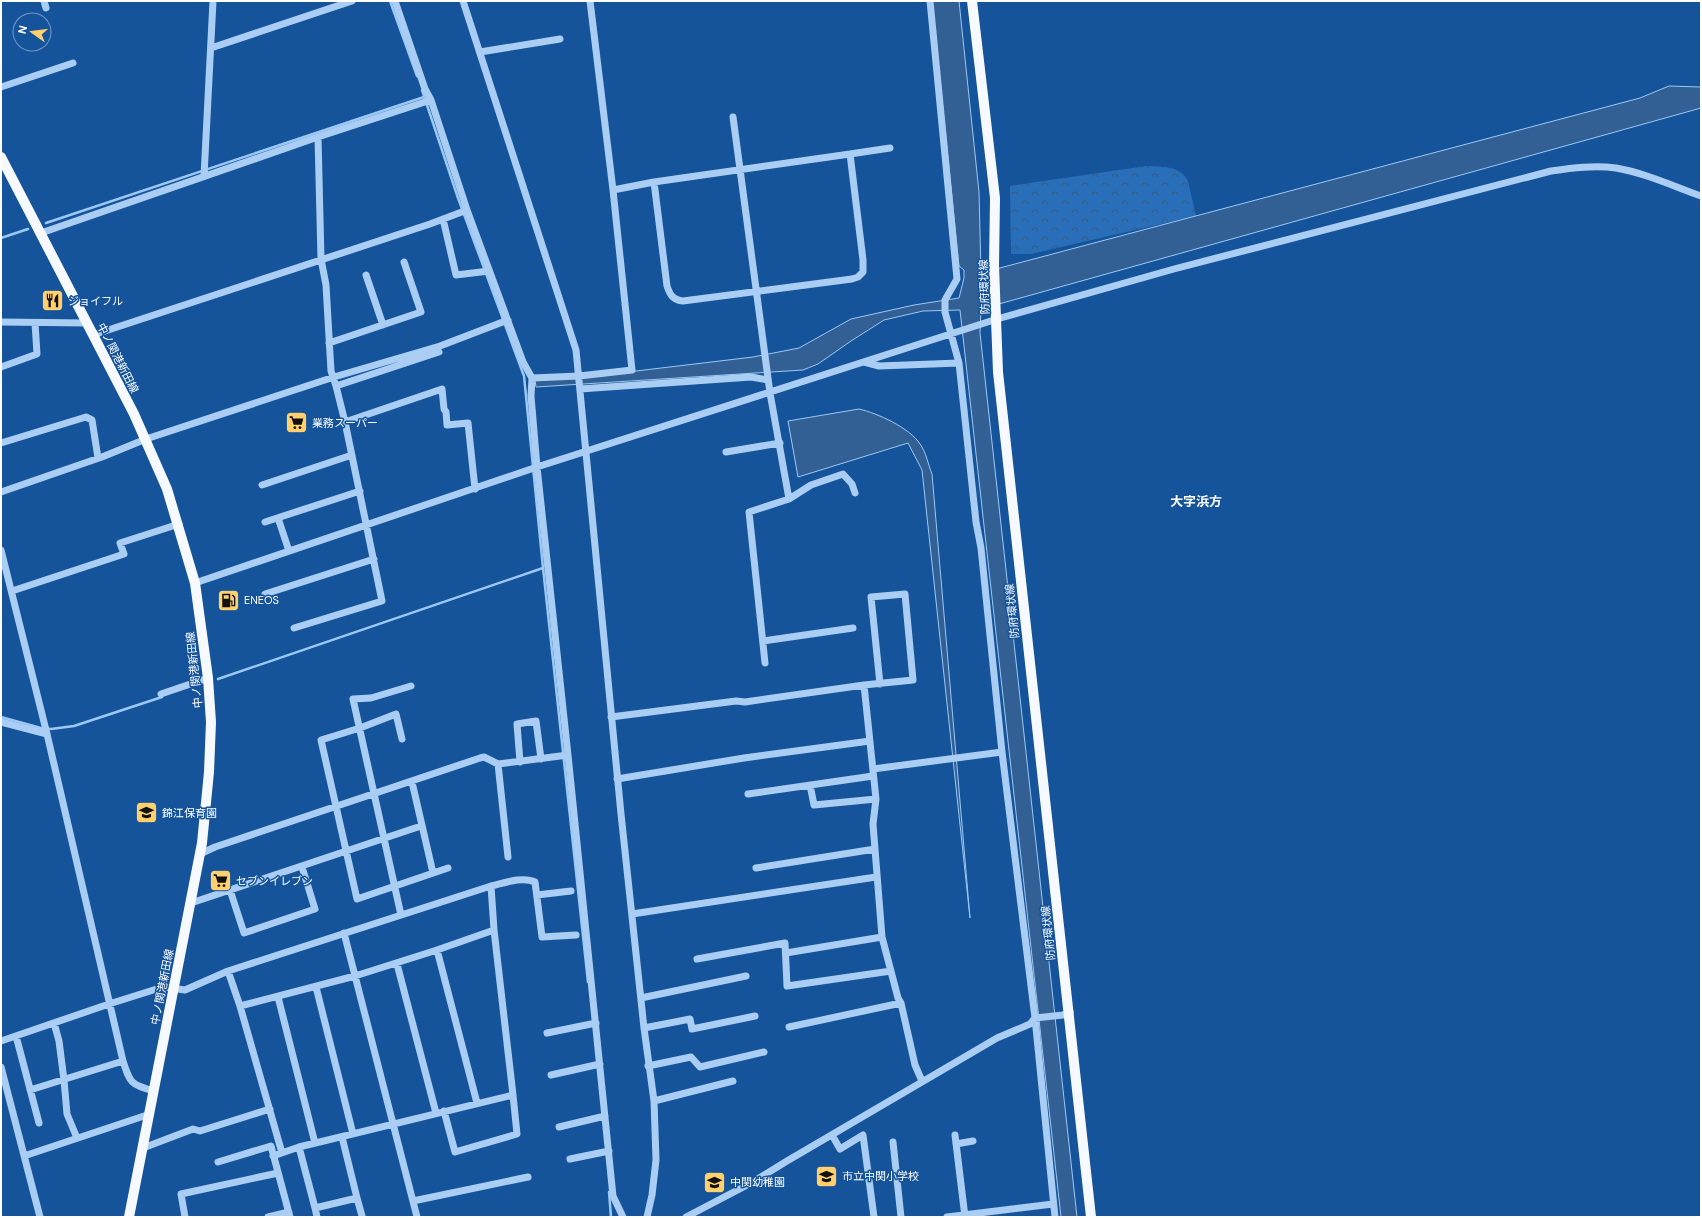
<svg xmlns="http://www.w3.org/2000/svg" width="1702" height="1218" font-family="'DM Sans','Noto Sans JP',sans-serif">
  <defs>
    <pattern id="park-crowns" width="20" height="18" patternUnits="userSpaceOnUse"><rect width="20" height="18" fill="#286eb9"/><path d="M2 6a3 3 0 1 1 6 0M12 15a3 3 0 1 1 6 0" fill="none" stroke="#3e5a78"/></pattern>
  </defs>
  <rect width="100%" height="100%" fill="#15539b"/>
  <path fill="url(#park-crowns)" d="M1146 166C1162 167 1180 165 1188 181L1196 216 1031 254H1011L1010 186Z"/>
  <path fill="#326094" stroke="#9cc8f5" d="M932 1H959L979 192 981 273 1640 98 1669 86 1701 87V108L981 309 980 333 1077 1217H1061L960 310 923 311 884 320 851 341 818 364 803 370 536 387 535 380 636 371 753 357 799 348 851 319 914 305 959 298 964 278V270L959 266Z
    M859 409C877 413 910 428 920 444 926 452 928 464 932 474L970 918 922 470 908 443 798 477 788 421Z"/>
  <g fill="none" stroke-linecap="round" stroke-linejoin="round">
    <path stroke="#9cc8f5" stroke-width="2.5" d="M390 1 417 76
      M422 90 458 198 524 376 543 568 588 982
      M46 223 424 97
      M1 238 28 229
      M218 679 543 568
      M1 717 41 728 51 729 74 726 162 697
      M609 1192 611 1217"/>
    <path stroke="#aacdf3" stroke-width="7" d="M44 1 46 8
      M395 1 425 89 431 100 467 210 523 362 532 378 531 396 537 467 568 755 613 1196 623 1217
      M463 1 576 350 621 814 644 1028 654 1101 656 1160 652 1195 647 1217
      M930 1 957 279 945 300V312L959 363 976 522 981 548 1002 752 1035 1018 1055 1217
      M211 48 352 1
      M480 52 560 39
      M1 87 73 63
      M733 117 770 393 789 499
      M850 154 890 148
      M204 176 213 1
      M613 190 654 182 850 154 863 260V272L858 277 852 279 683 301C673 300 670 295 667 286L654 182
      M443 219 456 275 489 271
      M41 233 318 137 431 100
      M366 275 383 325
      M1 322 87 323
      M93 335 430 224 467 210
      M329 343 421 312 404 262
      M864 362 879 366 959 363
      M1 367 37 354 35 323
      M532 378 579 376 632 370 613 190 590 1
      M336 386 439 352
      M580 389 751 377 768 380
      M345 422 442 389 444 409 446 412 447 425 468 423 475 489
      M1 443 86 417 92 420 98 458
      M726 452 780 443
      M262 485 352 455
      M1 492 102 457 146 439 334 377 440 346 508 320
      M278 518 289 551
      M265 522 360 491
      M1 550 47 734 123 1061C130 1083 131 1085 154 1091
      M195 583 537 467 997 319 1174 269 1551 171C1572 168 1594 165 1616 168 1645 173 1673 186 1701 196
      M12 591 124 554 120 543 179 524
      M265 594 374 559
      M294 628 382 601 345 422 336 386 331 371 326 285 321 259 318 137
      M763 641 853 628
      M765 663 749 512 789 499 811 485 843 474 852 484 855 493
      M864 685 876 799 873 824 882 937 898 998 901 1003 915 1065 922 1081
      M161 694 208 678
      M611 717 736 701 745 702 864 685 913 680 905 594 871 597 880 684
      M1 722 47 734
      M402 739 396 714 360 728 321 740 357 899 448 868
      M520 762 517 724 536 721 541 759
      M498 764 508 857
      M873 769 1002 752
      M617 779 744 758 870 741
      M412 782 433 873
      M810 785 814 805 876 799
      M748 794 873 776
      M200 854 215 847 480 758 484 757 498 764 568 755
      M756 868 875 849
      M230 890 244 933 315 909 302 867
      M537 895 571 891
      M191 903 421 826
      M632 914 876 877
      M401 915 353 699 371 698 411 686
      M344 933 417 1217
      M437 950 477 1103
      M786 953 882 937
      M697 959 785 943 787 986 891 971
      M397 964 436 1113
      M228 971 240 1006 282 1153
      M316 987 353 1134
      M278 997 315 1143
      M641 998 746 976
      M240 1006 355 976 437 950 494 930
      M54 1023 59 1041 64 1080 67 1114 77 1138
      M789 1027 901 1003
      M644 1028 690 1019 692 1029 755 1016
      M547 1033 596 1023
      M16 1036 39 1123
      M1 1041 109 1004 163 987 185 990 228 971 491 886C504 883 523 876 535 882L542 937 576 935
      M648 1066 691 1057 700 1067 764 1052
      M1 1067 40 1217
      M551 1075 600 1064
      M30 1090 123 1061
      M654 1101 733 1081
      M444 1111 455 1152 517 1134 513 1095
      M559 1127 605 1116
      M832 1135 840 1149 863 1135 874 1217
      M955 1135 965 1217
      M893 1142 901 1217
      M956 1144 973 1141
      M299 1147 315 1208 357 1198 342 1137
      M143 1148 193 1129 200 1131 270 1109
      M24 1156 150 1114
      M273 1156 299 1147 513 1095 494 930 491 886
      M570 1159 609 1151
      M218 1162 271 1146 290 1217
      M357 1198 362 1216
      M413 1201 528 1177
      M315 1208 317 1217
      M185 1217 181 1194 278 1173
      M268 1217 289 1212
      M686 1217 751 1183 787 1161 997 1038 1030 1024 1035 1018 1063 1015 1070 1012
      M947 1217 1053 1204"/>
    <path stroke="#f6faff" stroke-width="10" d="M972 1 995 198 994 266 998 372 1091 1217
      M1 157 134 414 167 489 195 583 208 678 211 722 209 772 202 843 129 1217"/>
  </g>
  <defs>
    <symbol id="restaurant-square" viewBox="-11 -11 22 22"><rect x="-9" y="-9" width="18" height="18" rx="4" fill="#ffd06c" stroke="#15539b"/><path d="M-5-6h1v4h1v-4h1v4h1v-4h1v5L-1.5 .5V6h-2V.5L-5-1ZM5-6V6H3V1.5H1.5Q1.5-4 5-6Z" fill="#111"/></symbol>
    <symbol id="supermarket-square" viewBox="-11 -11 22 22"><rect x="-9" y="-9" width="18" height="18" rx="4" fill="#ffd06c" stroke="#15539b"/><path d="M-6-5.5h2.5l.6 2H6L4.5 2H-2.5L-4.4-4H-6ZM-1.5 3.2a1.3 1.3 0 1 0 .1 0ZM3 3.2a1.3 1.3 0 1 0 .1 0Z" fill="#111"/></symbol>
    <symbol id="fuel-square" viewBox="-11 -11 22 22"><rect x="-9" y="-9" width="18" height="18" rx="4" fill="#ffd06c" stroke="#15539b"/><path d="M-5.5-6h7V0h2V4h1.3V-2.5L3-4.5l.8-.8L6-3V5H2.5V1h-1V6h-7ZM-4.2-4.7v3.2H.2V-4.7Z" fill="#111"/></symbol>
    <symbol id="school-square" viewBox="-11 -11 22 22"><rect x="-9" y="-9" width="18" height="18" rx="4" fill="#ffd06c" stroke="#15539b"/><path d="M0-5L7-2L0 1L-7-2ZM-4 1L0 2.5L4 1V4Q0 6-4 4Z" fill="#111"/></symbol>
  </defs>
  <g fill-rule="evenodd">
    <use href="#restaurant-square" x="40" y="288" width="25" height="25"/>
    <use href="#supermarket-square" x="284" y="410" width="25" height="25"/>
    <use href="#fuel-square" x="216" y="588" width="25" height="25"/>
    <use href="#school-square" x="134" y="800" width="25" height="25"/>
    <use href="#supermarket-square" x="208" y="868" width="25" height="25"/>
    <use href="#school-square" x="814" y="1164" width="25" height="25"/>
    <use href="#school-square" x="702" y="1170" width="25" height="25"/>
  </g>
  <g text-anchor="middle" stroke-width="3" stroke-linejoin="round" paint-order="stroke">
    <g font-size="11" fill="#fff" stroke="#15539b">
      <text transform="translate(984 287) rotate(-92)" y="4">防府環状線</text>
      <text transform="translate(118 358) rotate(63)" y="4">中ノ関港新田線</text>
      <text transform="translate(1012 611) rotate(-96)" y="4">防府環状線</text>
      <text transform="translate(194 670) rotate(-96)" y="4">中ノ関港新田線</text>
      <text transform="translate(1048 933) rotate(-96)" y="4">防府環状線</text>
      <text transform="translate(162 987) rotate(-79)" y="4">中ノ関港新田線</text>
    </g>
    <g font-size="11" fill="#fff" stroke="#15539b" text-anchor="start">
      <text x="68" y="305">ジョイフル</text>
      <text x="312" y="427">業務スーパー</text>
      <text x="244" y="604">ENEOS</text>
      <text x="162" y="817">錦江保育園</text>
      <text x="236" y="885">セブンイレブン</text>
      <text x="842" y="1180">市立中関小学校</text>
      <text x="730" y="1186">中関幼稚園</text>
    </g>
    <g font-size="13" font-weight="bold" fill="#fff" stroke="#15539b">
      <text x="1196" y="506">大字浜方</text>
    </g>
  </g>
  <rect width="1702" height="1218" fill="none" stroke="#ffffff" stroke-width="4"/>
  <g transform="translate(32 32) rotate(284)"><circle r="19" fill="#15539b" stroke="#7398c3"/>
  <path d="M0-3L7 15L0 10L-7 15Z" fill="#ffd06c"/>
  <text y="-6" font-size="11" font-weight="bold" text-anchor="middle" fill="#ffffff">N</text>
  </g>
</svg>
